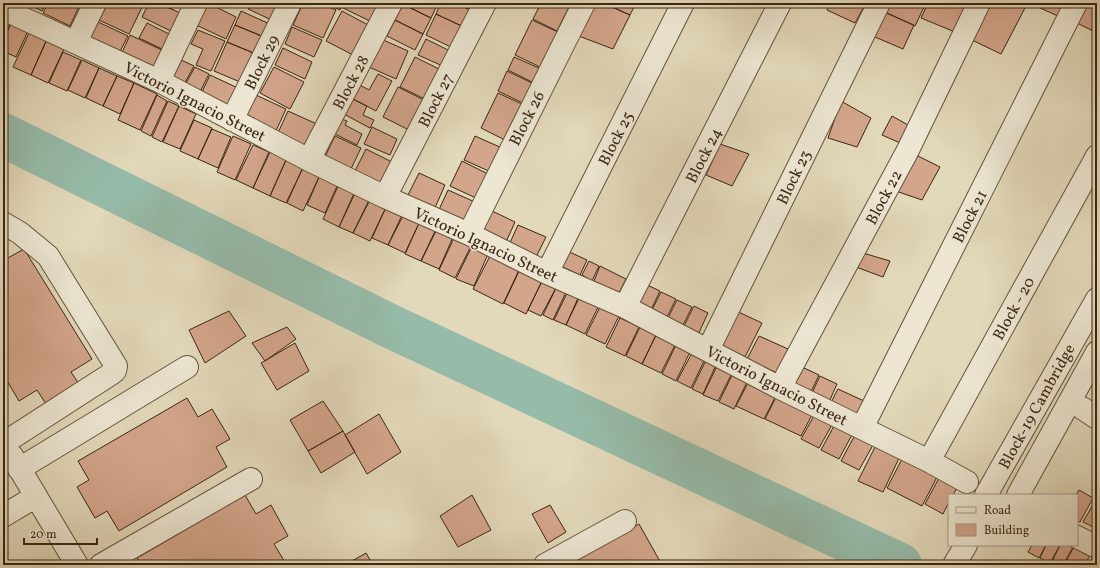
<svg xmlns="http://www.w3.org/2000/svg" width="1100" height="568" font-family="Vollkorn,serif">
  <rect width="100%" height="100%" fill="#e2d8ba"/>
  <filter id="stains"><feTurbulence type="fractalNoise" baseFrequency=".005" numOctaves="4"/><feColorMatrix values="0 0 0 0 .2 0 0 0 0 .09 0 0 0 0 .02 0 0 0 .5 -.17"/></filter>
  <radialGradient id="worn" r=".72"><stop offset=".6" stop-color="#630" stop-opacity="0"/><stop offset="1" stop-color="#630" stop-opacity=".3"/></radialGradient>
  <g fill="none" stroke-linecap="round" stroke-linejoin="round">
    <path stroke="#96bba9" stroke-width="44" d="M3 135 392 327 900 565"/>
  </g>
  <path fill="#d3a58b" stroke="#3b2613" d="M25 3H46L42 11Z
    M48 3H79L80 4 70 26 43 13Z
    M108 3H144L129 34 99 20Z
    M149 3H159L184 15 175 33 142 17Z
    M159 3H174L171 9Z
    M205 3H208L236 17 226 39 194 24Z
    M251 3H270L280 8 274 21 248 9Z
    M303 3H319L336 10 323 38 293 25Z
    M324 3H343L340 10Z
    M345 3H377L383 6 374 23 343 8Z
    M405 3H438L431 18 404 5Z
    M441 3H455L474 12 466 28 436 14Z
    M457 3H479L475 12Z
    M541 3H571L557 31 533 19Z
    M594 3H603L630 15 613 49 576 35Z
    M603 3H636L630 15Z
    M830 3H866L855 23 827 10Z
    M884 3H919L925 5 915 26 881 10Z
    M928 3H971L955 32 921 18Z
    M986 3H1020L1026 6 1001 54 970 39Z
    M1029 3H1064L1058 16Z
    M1077 3H1097V33L1069 19Z
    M403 4 431 18 423 34 395 20Z
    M879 10 914 25 903 49 868 34Z
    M241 11 274 26 264 37 235 25Z
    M342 11 370 26 355 56 326 41Z
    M436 14 466 28 455 49 426 35Z
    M3 17 12 21 3 40Z
    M395 20 423 34 415 50 387 36Z
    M532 20 558 32 542 68 515 55Z
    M12 21 29 29 16 57 3 51V41Z
    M96 21 128 36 118 55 87 41Z
    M147 23 169 34 162 49 139 38Z
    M235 25 264 37 256 54 227 42Z
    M292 27 322 40 314 57 285 44Z
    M198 30 225 41 211 71 196 65 203 49 191 44Z
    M30 31 47 39 31 75 13 67Z
    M130 35 164 51 154 73 120 57Z
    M47 39 65 47 48 83 31 75Z
    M381 39 408 51 396 79 369 67Z
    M426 39 452 52 445 67 418 55Z
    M227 42 256 54 245 84 214 71Z
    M283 48 312 62 305 79 275 65Z
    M63 52 81 60 67 91 49 83Z
    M415 57 441 70 427 100 400 87Z
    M514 57 541 69 534 83 508 70Z
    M179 59 194 66 181 90 167 83Z
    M82 60 99 68 85 98 68 90Z
    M195 67 209 74 197 98 182 90Z
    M274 67 304 82 290 109 260 93Z
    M99 68 117 76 103 106 86 98Z
    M507 71 534 84 525 104 498 91Z
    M378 74 392 81 376 111 349 97 356 83 369 90Z
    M210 75 240 89 229 113 199 98Z
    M117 76 134 83 120 114 103 106Z
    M134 83 157 94 140 130 118 120Z
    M398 87 424 100 409 130 383 117Z
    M498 93 524 105 507 141 481 128Z
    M157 95 167 101 151 136 141 131Z
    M256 95 286 109 275 133 245 119Z
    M349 97 367 106 363 115 374 120 370 128 340 112Z
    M168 101 179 106 162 142 152 137Z
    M841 101 871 118 857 147 828 138Z
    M179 106 196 114 180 149 163 142Z
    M288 111 319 125 307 149 277 135Z
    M892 116 917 130 909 147 882 135Z
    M336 117 347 121 345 125 362 134 357 145 329 131Z
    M194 120 212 128 198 159 180 151Z
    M372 127 397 139 390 155 364 144Z
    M212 129 231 137 218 168 198 159Z
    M233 136 251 144 235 180 217 172Z
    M335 136 361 148 349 173 323 161Z
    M475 136 502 148 491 172 464 160Z
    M720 144 749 154 732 186 706 175Z
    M253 145 269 152 253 188 236 180Z
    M366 149 392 162 378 190 352 177Z
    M270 152 286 160 270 196 253 188Z
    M910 152 940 167 922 200 893 190Z
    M286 160 303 168 286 203 270 196Z
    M462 161 488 174 476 198 450 186Z
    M303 167 320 175 303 211 287 203Z
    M419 173 445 185 434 210 407 197Z
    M320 175 338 184 325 213 307 205Z
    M339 184 355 191 339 227 323 219Z
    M448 190 475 202 463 227 437 214Z
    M356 191 370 198 353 233 339 227Z
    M371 198 387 205 370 241 353 233Z
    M387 205 403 213 388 245 372 238Z
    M488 209 515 222 506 242 479 230Z
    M404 214 420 221 405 253 388 245Z
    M420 221 436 229 421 261 405 254Z
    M518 225 546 237 536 257 509 245Z
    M437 229 453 237 439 269 421 261Z
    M454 238 471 246 455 278 439 270Z
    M472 246 488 254 474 286 456 279Z
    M24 249 92 359 71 372 79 384 46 404 37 390 19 401 3 374V254L6 259Z
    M563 249 587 260 580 275 556 264Z
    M863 253 890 261 883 277 856 267Z
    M491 254 520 268 503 304 473 289Z
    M589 261 599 266 592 281 582 275Z
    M600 266 626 279 619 293 594 281Z
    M520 269 543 279 526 314 504 303Z
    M543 279 557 286 541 316 528 310Z
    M645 284 660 291 649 314 635 307Z
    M557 286 567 290 553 320 543 315Z
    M568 291 579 296 566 325 554 320Z
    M661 292 676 299 665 321 650 314Z
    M580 296 599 305 585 334 566 325Z
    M677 300 692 307 681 329 666 322Z
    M694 306 708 313 697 337 682 330Z
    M600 307 619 316 605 344 586 335Z
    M734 310 762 323 745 357 717 344Z
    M229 311 246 336 205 363 189 330Z
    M620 318 639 327 625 356 606 347Z
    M287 327 296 339 265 361 252 343Z
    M640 327 656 335 642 364 626 356Z
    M656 335 675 345 661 373 642 364Z
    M759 336 788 349 777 373 747 359Z
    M295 343 309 371 277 390 261 363Z
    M676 345 690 352 676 381 662 374Z
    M692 353 705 359 691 388 677 381Z
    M706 360 716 365 703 394 692 389Z
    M717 366 732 373 718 401 703 395Z
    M802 367 819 375 810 394 793 386Z
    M733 373 748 380 734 409 719 402Z
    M820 376 837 384 829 402 811 395Z
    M749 381 777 394 764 419 736 406Z
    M838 389 864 401 856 416 830 404Z
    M777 395 813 413 801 436 765 419Z
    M187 398 198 417 212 409 230 439 216 447 227 467 119 531 107 511 95 518 77 487 89 480 78 461Z
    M323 401 343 431 308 451 290 420Z
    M379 414 401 452 367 474 345 435Z
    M815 414 833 423 819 448 801 439Z
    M835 424 853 433 839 459 821 450Z
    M343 431 355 452 321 473 308 451Z
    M855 435 873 445 859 470 841 461Z
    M876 445 900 456 883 492 858 481Z
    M902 459 937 477 922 506 887 488Z
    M939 478 957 488 953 495H949V502L943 514 925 504Z
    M1079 490 1093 498 1080 522 1077 521 1076 495Z
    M245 495 256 514 271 505 288 536 274 544 286 564 141 565 137 558Z
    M472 495 491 530 458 547 440 516Z
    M1095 501 1097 502V529L1083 522Z
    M550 505 566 532 548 543 532 514Z
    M639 524 662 565H566Z
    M1032 545H1046L1039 558 1028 552Z
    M1046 545H1060L1050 563 1040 558Z
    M1060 545H1074L1063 565H1053L1051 564Z
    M1075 545 1091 553 1085 565H1064Z
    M366 553 373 565H345Z
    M1094 554 1097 556V565H1089Z"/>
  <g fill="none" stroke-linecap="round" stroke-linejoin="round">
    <defs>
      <path id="minor" d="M3 9 159 81 309 160 385 197 469 234 547 273 625 307 780 388 929 461 967 482
        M76 42 95 3
        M159 81 196 3
        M232 120 290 3
        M309 160 391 3
        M385 197 485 3
        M3 223 20 233 48 256 116 366 115 371 111 374 4 443
        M469 234 584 3
        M547 273 683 3
        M625 307 780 3
        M708 350 879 3
        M780 388 908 150 979 3
        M1082 408 1097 418
        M862 428 1076 3
        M12 456 77 565
        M929 461 1097 156
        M19 469 187 367
        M986 495 1097 299
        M1018 495 1097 352
        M3 516 35 497
        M1077 537 1097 547
        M101 565 251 479
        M545 565 625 521
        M954 565 966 545"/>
    </defs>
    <use href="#minor" stroke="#65523d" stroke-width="24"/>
    <use href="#minor" stroke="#ece6d2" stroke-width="22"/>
  </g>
  <g text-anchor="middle" stroke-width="3" stroke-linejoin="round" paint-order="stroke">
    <g font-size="16" fill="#3b2613" stroke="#ece6d2">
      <text transform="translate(261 62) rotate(-64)" y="6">Block 29</text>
      <text transform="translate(350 82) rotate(-62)" y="6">Block 28</text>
      <text transform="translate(435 100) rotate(-63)" y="6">Block 27</text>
      <text transform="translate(195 101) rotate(27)" y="6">Victorio Ignacio Street</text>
      <text transform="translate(526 118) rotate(-63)" y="6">Block 26</text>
      <text transform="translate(615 138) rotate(-63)" y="6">Block 25</text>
      <text transform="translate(703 155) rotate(-63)" y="6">Block 24</text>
      <text transform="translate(793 177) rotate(-64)" y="6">Block 23</text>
      <text transform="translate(883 197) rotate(-62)" y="6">Block 22</text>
      <text transform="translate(969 216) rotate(-63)" y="6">Block 21</text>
      <text transform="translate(486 244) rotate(25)" y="6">Victorio Ignacio Street</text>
      <text transform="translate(1013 308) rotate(-61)" y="6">Block - 20</text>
      <text transform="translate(777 385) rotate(27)" y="6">Victorio Ignacio Street</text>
      <text transform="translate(1036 406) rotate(-61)" y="6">Block-19 Cambridge</text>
    </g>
  </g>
  <rect width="1100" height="568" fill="none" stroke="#e2d8ba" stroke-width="16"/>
  <rect x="4" y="4" width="1092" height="560" fill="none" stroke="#3b2613" stroke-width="2"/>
  <rect x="8" y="8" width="1084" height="552" fill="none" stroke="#3b2613"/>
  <rect x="948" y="494" width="130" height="52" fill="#ece6d2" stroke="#a59986"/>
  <rect x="956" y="507" width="20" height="6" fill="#ece6d2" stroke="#a59986"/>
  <text x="984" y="514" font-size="12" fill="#3b2613">Road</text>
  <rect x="956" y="524" width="20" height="12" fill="#d3a58b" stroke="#a59986"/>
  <text x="984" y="534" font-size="12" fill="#3b2613">Building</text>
  <path d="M24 538v6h73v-6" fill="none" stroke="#3b2613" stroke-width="2"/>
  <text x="30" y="538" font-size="12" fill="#3b2613" stroke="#ece6d2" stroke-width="3" paint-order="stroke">20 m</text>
  <rect width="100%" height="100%" filter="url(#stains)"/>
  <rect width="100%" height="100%" fill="url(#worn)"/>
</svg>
